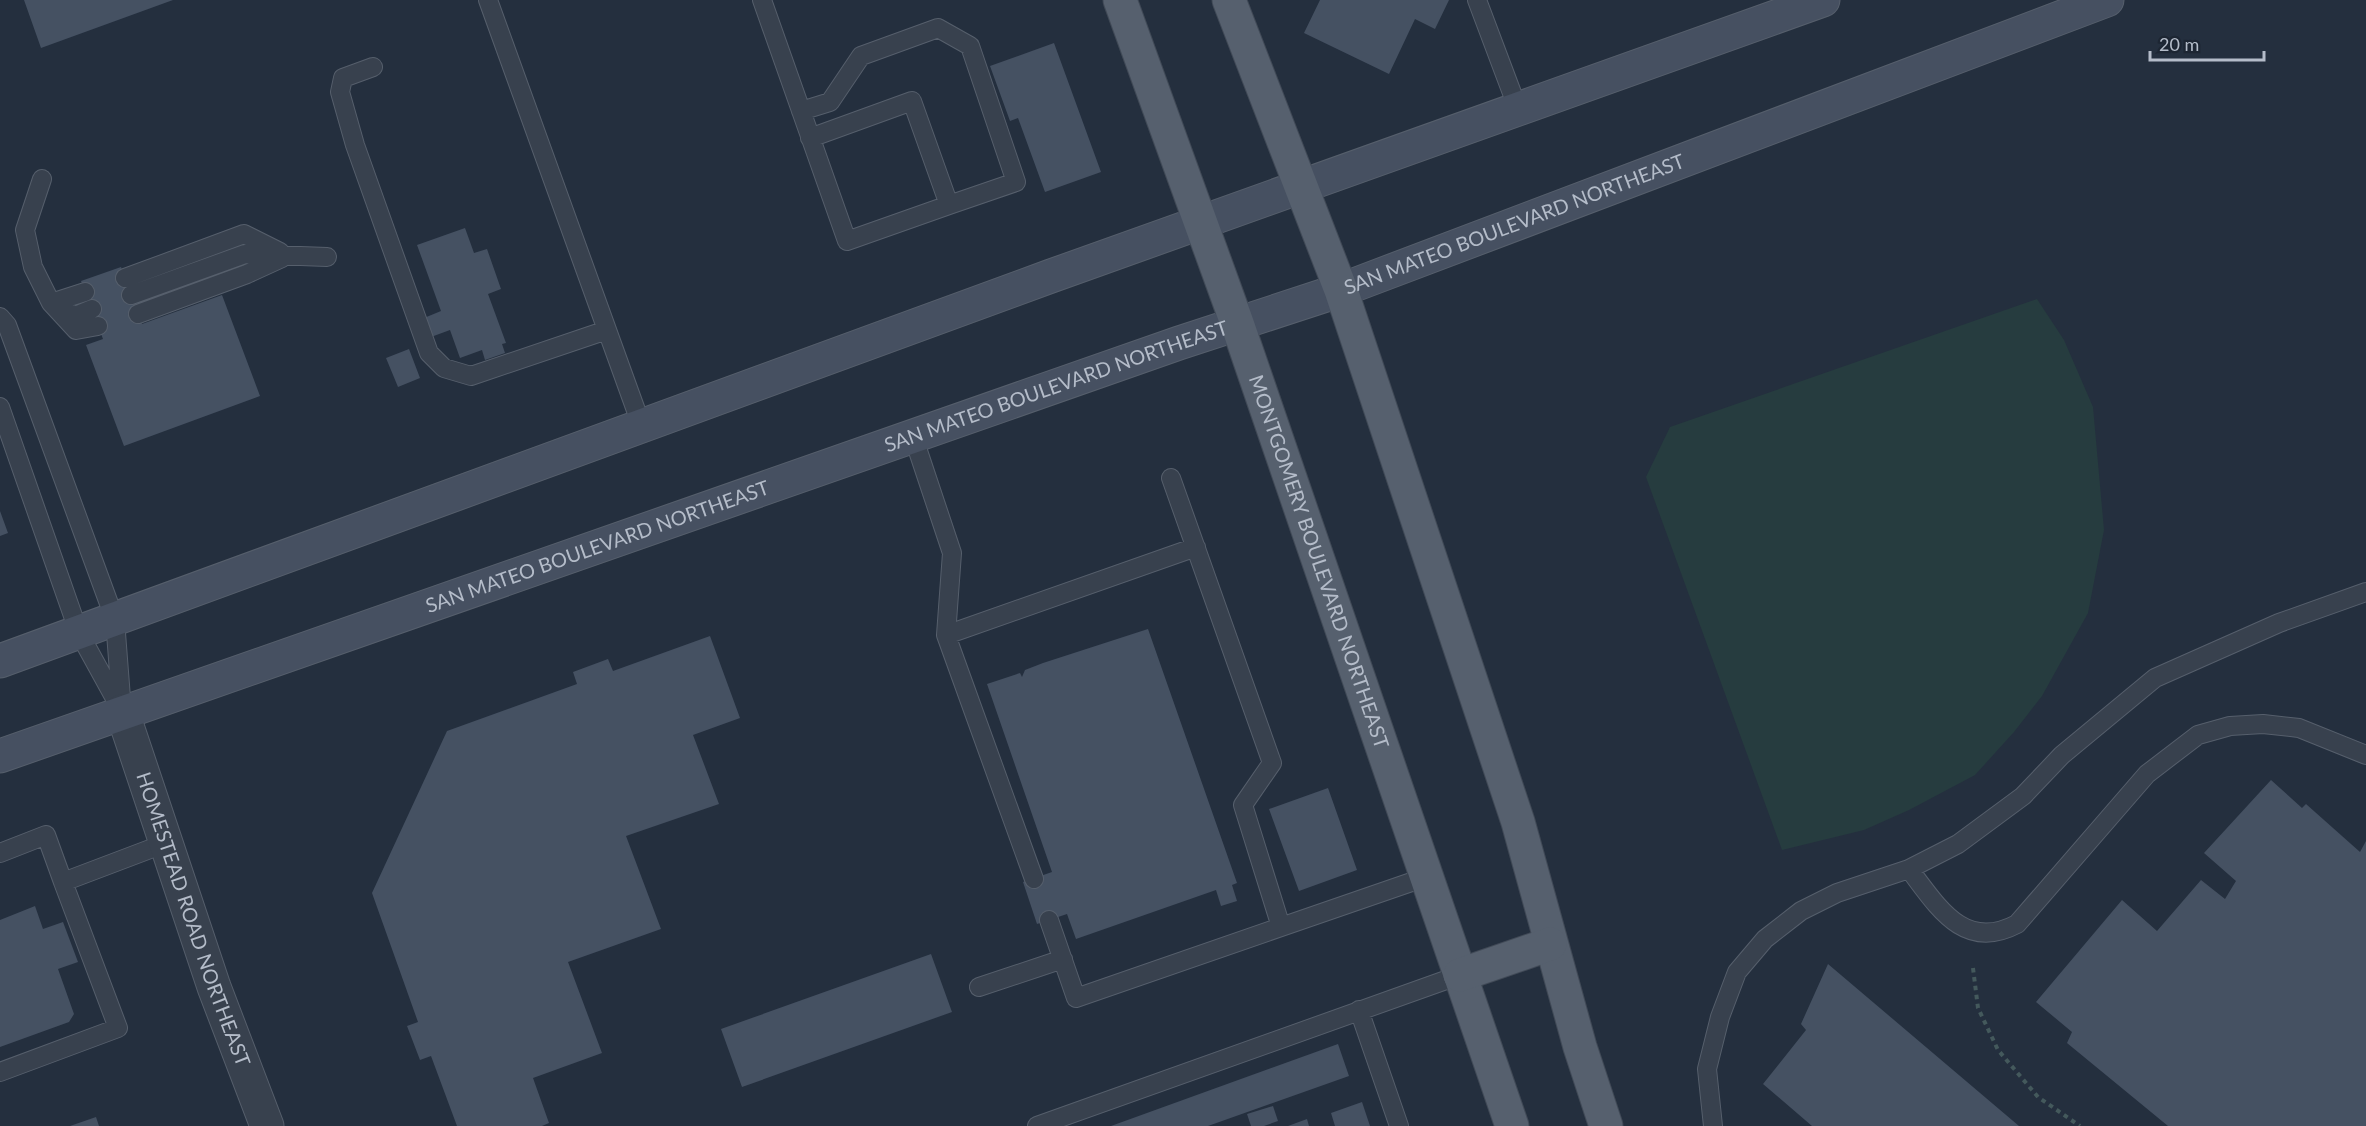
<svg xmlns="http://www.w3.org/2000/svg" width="2366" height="1126" font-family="Lato,sans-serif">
  <rect width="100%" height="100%" fill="#242f3e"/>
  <path fill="#263c3f" d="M2037 299 2064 340 2093 407 2104 530 2088 613 2042 696 2014 732 1975 775 1909 810 1864 830 1782 850 1646 477 1670 427Z"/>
  <path fill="#455162" d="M24 0H173L41 48Z
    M1320 0H1449L1435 29 1415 19 1389 74 1304 33Z
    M1054 43 1101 172 1045 192 1018 118 1010 121 990 66Z
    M465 228 474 253 487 249 501 289 488 294 506 343 502 344 505 353 485 360 482 350 460 358 450 330 431 337 424 318 441 311 417 245Z
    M121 267 142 324 222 295 260 396 124 446 86 345 103 339 81 281Z
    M409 349 420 378 398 387 386 358Z
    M0 511 8 533 0 536Z
    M1148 629 1237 883 1232 885 1237 901 1221 906 1216 890 1076 939 1067 914 1037 924 1023 882 1052 872 987 684 1020 673 1022 677 1025 670 1043 663Z
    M710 636 740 718 693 735 719 804 626 836 661 929 568 962 602 1053 533 1078 549 1123 542 1126H457L431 1056 420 1060 407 1026 418 1022 372 893 447 731 577 684 573 672 608 659 613 671Z
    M2271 780 2302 808 2306 804 2360 852 2366 841V1126H2168L2067 1043 2072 1032 2036 1002 2122 900 2157 931 2201 880 2225 899 2236 881 2204 853Z
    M1328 788 1357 870 1299 891 1269 809Z
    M35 906 43 929 63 922 78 962 58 969 74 1014 69 1022 0 1047V920Z
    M931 954 952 1012 742 1087 721 1029Z
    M1828 964 2019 1126H1812L1763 1084 1806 1030 1801 1024Z
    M1338 1044 1349 1076 1208 1126H1111Z
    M1362 1102 1370 1126H1335L1331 1113Z
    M1273 1106 1278 1121 1264 1126H1251L1247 1114Z
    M96 1117 99 1126H70Z
    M1307 1119 1309 1126H1288Z"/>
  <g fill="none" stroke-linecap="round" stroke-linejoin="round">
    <defs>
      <path id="service" d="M488 0 642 427
        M762 0 847 241 949 205 912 101 810 138
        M1477 0 1518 109
        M373 67 343 78 340 92 355 145 429 353 444 368 471 376 607 330
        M801 111 830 102 861 56 938 28 970 46 1016 182 949 205
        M42 179 25 230 33 267 51 303 75 316 92 309
        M125 278 244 234 280 252
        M85 292 51 303 76 330 98 326
        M131 295 245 254 327 257
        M138 314 247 274 282 258
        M0 317 7 325 115 620 122 711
        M0 407 79 633 118 704
        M913 436 952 553 946 635 1034 879
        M946 635 1196 547
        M0 853 46 835 63 882
        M1909 869C1938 907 1964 952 2017 924L2147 774 2198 735 2230 726 2263 724 2299 728 2366 755
        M1049 920 1076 998 1281 927 1243 805 1272 763 1171 478
        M1281 927 1426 877
        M979 987 1063 959
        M1359 1010 1399 1126
        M0 1072 118 1028 63 882 166 843
        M1037 1126 1460 975
        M1713 1126 1707 1069 1720 1017 1737 972 1765 939 1801 911 1837 893 1909 869 1958 844 2023 796 2062 755 2155 678 2279 623 2366 592"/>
      <g id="minor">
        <path id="s1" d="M122 711 214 987 267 1126"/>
      </g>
      <g id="secondary">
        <path d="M0 661 1051 276 1823 0"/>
        <path id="s2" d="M0 756 1179 343 1341 290 2107 0"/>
      </g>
      <g id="primary">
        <path id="s3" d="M1120 0 1237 323 1512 1126"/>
        <path d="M1229 0 1341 290 1518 822 1580 1047 1606 1126"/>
        <path d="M1460 975 1550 944"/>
      </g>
    </defs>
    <use href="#service" stroke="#565f6c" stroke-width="20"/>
    <use href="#minor" stroke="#565f6c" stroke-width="35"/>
    <use href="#secondary" stroke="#565f6c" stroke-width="35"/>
    <use href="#primary" stroke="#414a57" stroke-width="35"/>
    <path stroke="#44595c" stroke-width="4" stroke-dasharray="4.5 4.5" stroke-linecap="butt" d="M1973 968 1978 1008 1998 1050 2038 1097 2080 1126"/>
    <use href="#service" stroke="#38414e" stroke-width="18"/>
    <use href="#minor" stroke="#38414e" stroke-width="33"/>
    <use href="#secondary" stroke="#465061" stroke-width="33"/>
    <use href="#primary" stroke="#56606e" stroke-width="33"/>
  </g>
  <g text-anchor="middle" stroke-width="4.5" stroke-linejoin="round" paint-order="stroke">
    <g font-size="20" fill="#b4bcc9" stroke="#1d2633">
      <text dy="7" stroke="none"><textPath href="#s2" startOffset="1605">SAN MATEO BOULEVARD NORTHEAST</textPath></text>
      <text dy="7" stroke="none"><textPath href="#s2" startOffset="1119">SAN MATEO BOULEVARD NORTHEAST</textPath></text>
      <text dy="7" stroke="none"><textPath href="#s2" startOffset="633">SAN MATEO BOULEVARD NORTHEAST</textPath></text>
      <text dy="7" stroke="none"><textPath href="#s3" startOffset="596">MONTGOMERY BOULEVARD NORTHEAST</textPath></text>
      <text dy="7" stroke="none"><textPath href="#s1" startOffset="220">HOMESTEAD ROAD NORTHEAST</textPath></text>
    </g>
  </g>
  <path d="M2150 51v9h114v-9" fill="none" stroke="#b4bcc9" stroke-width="3"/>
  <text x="2159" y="51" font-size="18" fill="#b4bcc9" stroke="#1d2633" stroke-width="4.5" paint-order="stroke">20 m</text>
</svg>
